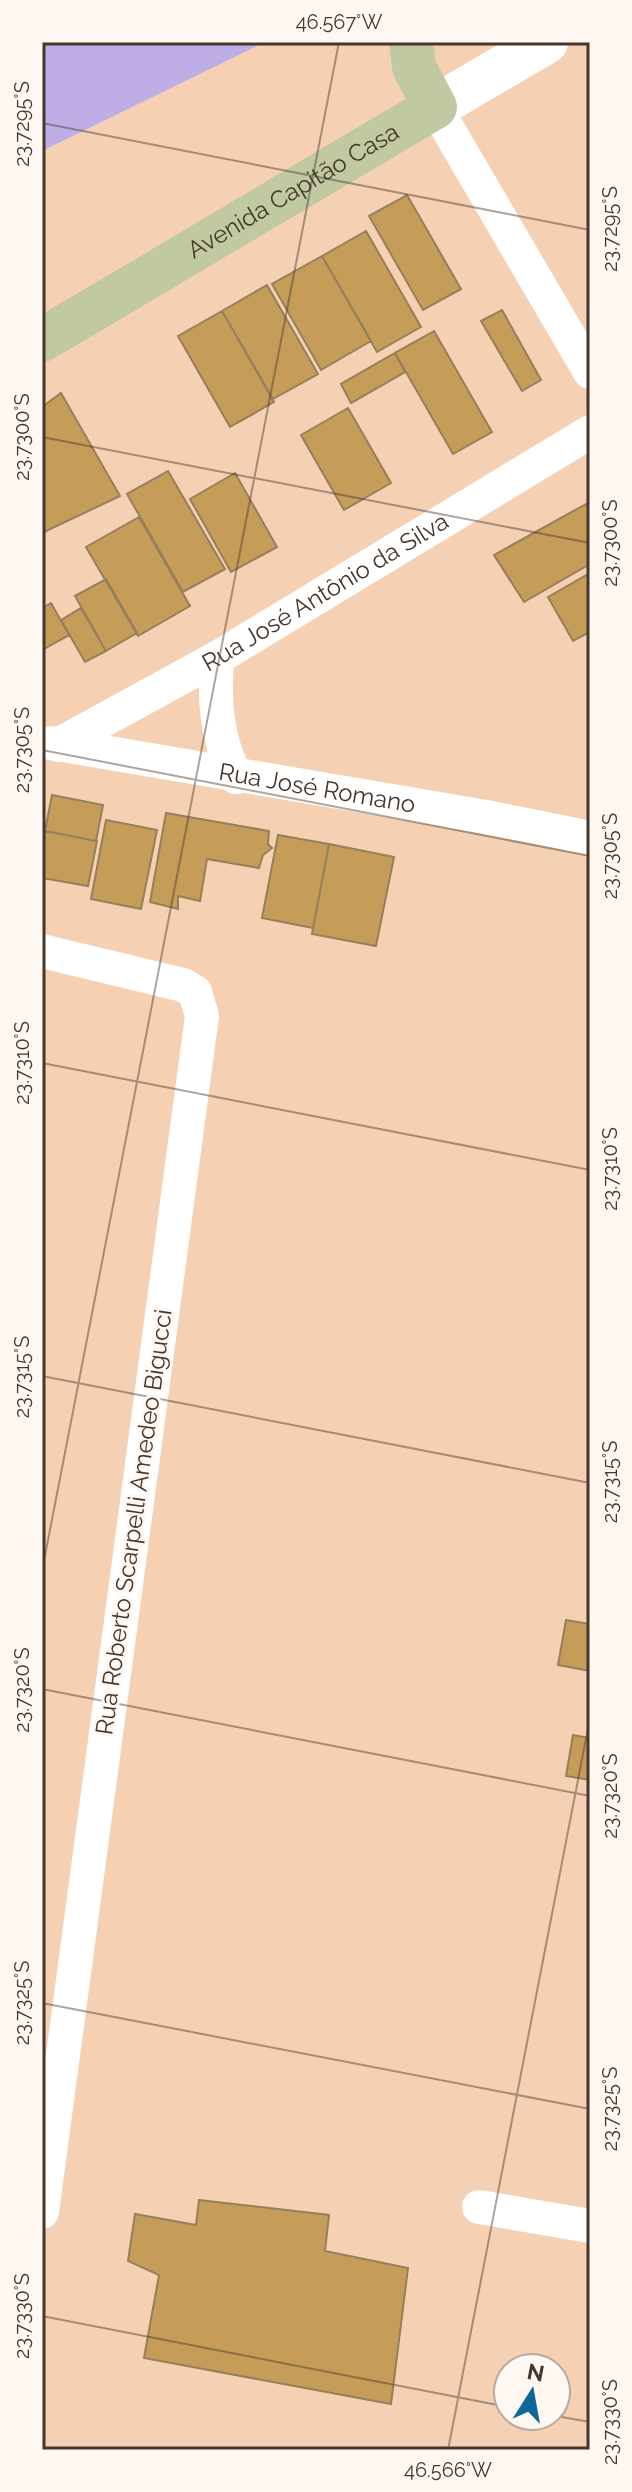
<svg xmlns="http://www.w3.org/2000/svg" width="632" height="2492" font-family="Raleway,sans-serif">
  <rect width="100%" height="100%" fill="#f5d0b3"/>
  <path fill="#bfade5" d="M42 42H265L42 151Z"/>
  <path fill="#c59d59" stroke="#957f5c" stroke-width="2" d="M407 195 461 289 423 310 369 216Z
    M366 231 421 327 377 352 322 256Z
    M322 256 371 341 321 370 272 284Z
    M267 285 318 374 273 399 222 311Z
    M502 310 541 380 522 391 481 321Z
    M222 311 274 402 230 427 178 336Z
    M434 331 492 432 453 454 395 353Z
    M395 353 405 372 351 403 341 384Z
    M61 393 120 496 42 533V407Z
    M348 408 391 483 344 510 301 435Z
    M168 471 225 569 183 592 127 494Z
    M235 473 277 547 231 572 190 499Z
    M586 504 590 511V564L524 602 494 555Z
    M139 517 190 606 138 636 86 547Z
    M590 573V632L573 641 548 597Z
    M106 579 137 633 106 651 75 596Z
    M51 603 69 635 42 650V608Z
    M81 608 106 651 85 662 61 620Z
    M52 795 103 805 96 841 45 831Z
    M166 813 269 831 268 844 272 848 263 855 259 868 207 859 200 901 178 896V909L150 902Z
    M106 820 157 830 141 909 91 899Z
    M45 831 97 841 88 886 42 878Z
    M278 835 329 844 313 928 262 918Z
    M329 844 394 857 376 946 312 934Z
    M566 1620 590 1624V1671L558 1665Z
    M573 1735 590 1738V1780L566 1776Z
    M199 2200 329 2215 325 2251 408 2268 391 2404 144 2358 159 2275 128 2261 135 2214 196 2225Z"/>
  <g fill="none" stroke-linecap="round" stroke-linejoin="round">
    <g stroke="#fff" stroke-width="34">
      <path d="M435 107 590 372"/>
      <path d="M217 658C214 701 216 738 236 777"/>
      <path id="s1" d="M51 743 486 817 590 838"/>
      <path id="s2" d="M58 745 217 658 590 432"/>
      <path d="M42 951 183 985 195 992 202 1016 42 2212"/>
      <path d="M479 2207 590 2226"/>
    </g>
    <path stroke="#fff" stroke-width="44" d="M435 107 546 42"/>
    <path stroke="#c0c9a1" stroke-width="44" id="s3" d="M42 340 435 107 414 67 411 42"/>
  </g>
  <path fill="none" stroke="#46372c" stroke-width="2" stroke-opacity="0.45" d="M42 123 590 230M42 437 590 543M42 750 590 856M42 1063 590 1170M42 1376 590 1483M42 1571 339 42M42 1689 590 1796M42 2003 590 2109M42 2316 508 2407M556 2416 590 2422M448 2450 590 1718"/>
  <g text-anchor="middle" stroke-width="6" stroke-linejoin="round" paint-order="stroke">
    <g font-size="24" fill="#46372c" stroke="#fff7f1">
      <text dy="8" stroke="none"><textPath href="#s3" startOffset="292">Avenida Capitão Casa</textPath></text>
      <text dy="8" stroke="none"><textPath href="#s2" startOffset="308">Rua José Antônio da Silva</textPath></text>
      <text dy="8" stroke="none"><textPath href="#s1" startOffset="270">Rua José Romano</textPath></text>
      <text transform="translate(134 1522) rotate(-82)" y="8">Rua Roberto Scarpelli Amedeo Bigucci</text>
    </g>
  </g>
  <rect width="632" height="2492" fill="none" stroke="#fff7f1" stroke-width="88"/>
  <g transform="translate(532 2392) rotate(11)"><circle r="38" fill="#fff7f1" stroke="#b5aaa2" stroke-width="2"/>
  <path d="M0-6L14 30L0 20L-14 30Z" fill="#0c6998"/>
  <text y="-12" font-size="22" font-weight="bold" text-anchor="middle" fill="#46372c">N</text>
  </g>
  <rect x="44" y="44" width="544" height="2404" fill="none" stroke="#46372c" stroke-width="3"/>
  <g font-size="20" text-anchor="middle" fill="#46372c">
    <text x="339" y="29">46.567°W</text>
    <text transform="translate(22 124) rotate(-90)" y="7">23.7295°S</text>
    <text transform="translate(610 229) rotate(-90)" y="7">23.7295°S</text>
    <text transform="translate(22 437) rotate(-90)" y="7">23.7300°S</text>
    <text transform="translate(610 543) rotate(-90)" y="7">23.7300°S</text>
    <text transform="translate(22 750) rotate(-90)" y="7">23.7305°S</text>
    <text transform="translate(610 856) rotate(-90)" y="7">23.7305°S</text>
    <text transform="translate(22 1063) rotate(-90)" y="7">23.7310°S</text>
    <text transform="translate(610 1169) rotate(-90)" y="7">23.7310°S</text>
    <text transform="translate(22 1377) rotate(-90)" y="7">23.7315°S</text>
    <text transform="translate(610 1482) rotate(-90)" y="7">23.7315°S</text>
    <text transform="translate(22 1690) rotate(-90)" y="7">23.7320°S</text>
    <text transform="translate(610 1796) rotate(-90)" y="7">23.7320°S</text>
    <text transform="translate(22 2003) rotate(-90)" y="7">23.7325°S</text>
    <text transform="translate(610 2109) rotate(-90)" y="7">23.7325°S</text>
    <text transform="translate(22 2316) rotate(-90)" y="7">23.7330°S</text>
    <text transform="translate(610 2422) rotate(-90)" y="7">23.7330°S</text>
    <text x="448" y="2477">46.566°W</text>
  </g>
</svg>
